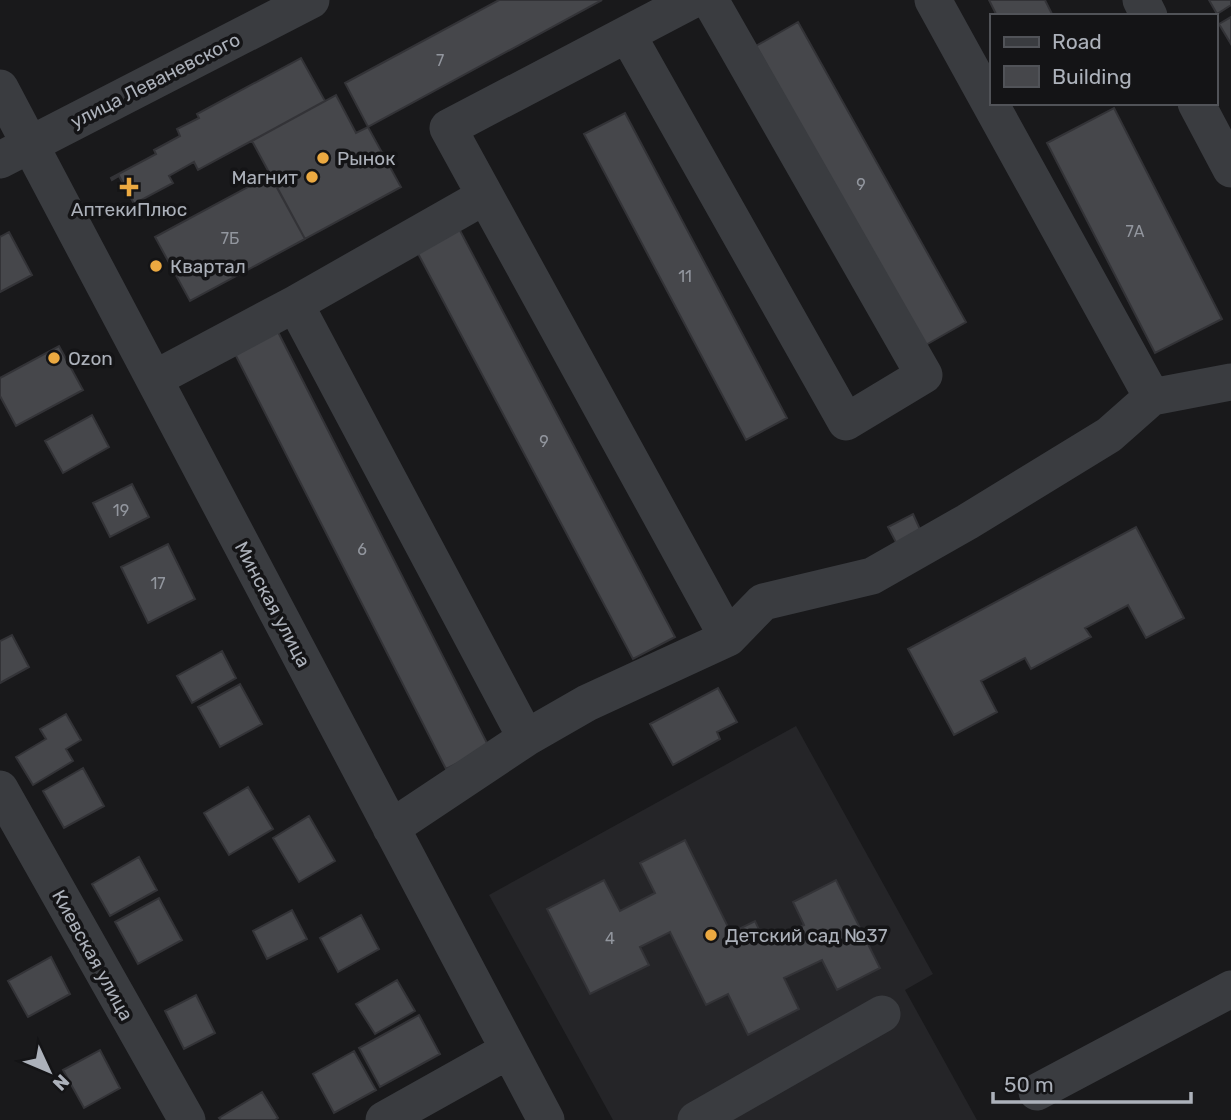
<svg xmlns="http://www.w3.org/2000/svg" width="1231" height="1120" font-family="Rubik,sans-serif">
  <rect width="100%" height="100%" fill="#19191b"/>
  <path fill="#252528" d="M796 726 933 974 905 990 977 1120H613L489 895Z"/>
  <path fill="#46474b" stroke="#333337" stroke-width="2" d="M499 0H602L368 127 345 83Z
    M989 0H1045L1053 16H997Z
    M1209 0H1231V5L1217 14Z
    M1231 17V44L1219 24Z
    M798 22 966 322 924 346 756 46Z
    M301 58 325 101 198 170 194 162 169 176 173 183 134 204 119 176 112 180 111 178 156 154 154 150 180 136 177 129 199 118 197 114Z
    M336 95 356 133 368 127 401 187 305 239 252 141Z
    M1114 108 1222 319 1155 353 1047 143Z
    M625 113 787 418 746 440 584 134Z
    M270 175 305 239 190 301 155 237Z
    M456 223 675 637 633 659 414 246Z
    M9 232 32 275 0 292V237Z
    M277 330 489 747 446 769 234 352Z
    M59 346 83 390 16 426 0 396V378Z
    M92 415 109 447 63 473 45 441Z
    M132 484 149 517 110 537 93 503Z
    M913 514 924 538 900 550 888 527Z
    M1136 527 1184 618 1146 638 1128 605 1085 628 1091 637 1031 669 1025 658 981 681 997 712 954 735 908 649Z
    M168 544 195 599 148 623 121 567Z
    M12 635 29 667 0 683V641Z
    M222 651 236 678 192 703 177 676Z
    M240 684 262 724 220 747 198 707Z
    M718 688 737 722 717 732 720 739 673 765 650 724Z
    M66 714 81 740 66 749 73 761 33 785 16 757 46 739 40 729Z
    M83 768 104 806 64 828 43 791Z
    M248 787 273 829 229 855 204 813Z
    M309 816 335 861 299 882 273 838Z
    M685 840 731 933 755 921 766 944 804 925 793 902 836 880 880 968 837 990 822 960 784 978 799 1009 748 1035 728 994 706 1005 670 932 640 947 649 965 590 994 547 909 604 880 620 911 655 893 640 863Z
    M139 857 157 890 110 916 92 884Z
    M159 898 182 940 138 964 115 922Z
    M292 910 307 939 267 959 253 931Z
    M361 915 379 949 338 972 320 938Z
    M51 957 70 994 28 1017 8 981Z
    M397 980 415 1011 375 1034 356 1004Z
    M196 995 215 1033 184 1049 165 1011Z
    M419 1015 440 1054 380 1087 359 1048Z
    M100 1050 120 1088 84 1108 63 1070Z
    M354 1051 376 1090 334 1113 313 1074Z
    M262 1092 278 1118 275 1120H221L219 1118Z"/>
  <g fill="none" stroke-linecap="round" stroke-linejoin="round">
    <path stroke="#3a3c40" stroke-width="37" d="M933 0 1152 397 1231 382
      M1141 0 1149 16
      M627 34 846 422 924 375 710 0
      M0 88 546 1120
      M1196 103 1231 169
      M0 160 311 0
      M295 304 485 196
      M154 379 295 304 526 738
      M728 638 763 602 872 576 967 522 1109 435 1152 397
      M0 789 187 1120
      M391 828 526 738 587 703 728 638 448 128 692 0
      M1037 1092 1231 989
      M384 1120 509 1050
      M696 1120 882 1014"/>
  </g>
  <g fill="#eba941" stroke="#141416" stroke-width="2.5">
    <circle cx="323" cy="158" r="7"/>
    <circle cx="312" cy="177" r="7"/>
    <path d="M125.5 176.5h7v7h7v7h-7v7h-7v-7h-7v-7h7z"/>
    <circle cx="156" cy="266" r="7"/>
    <circle cx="54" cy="358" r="7"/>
    <circle cx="711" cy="935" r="7"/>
  </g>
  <g text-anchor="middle" stroke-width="7" stroke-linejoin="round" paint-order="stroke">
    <g font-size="16" fill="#92969e">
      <text x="440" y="66">7</text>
      <text x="861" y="190">9</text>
      <text x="1135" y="237">7А</text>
      <text x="230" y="244">7Б</text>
      <text x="685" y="282">11</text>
      <text x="544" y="447">9</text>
      <text x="121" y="516">19</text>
      <text x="362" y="555">6</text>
      <text x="158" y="589">17</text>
      <text x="610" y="944">4</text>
    </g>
    <g font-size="19" fill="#acb1ba" stroke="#141416">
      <text transform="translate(155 80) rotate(-27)" y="7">улица Леваневского</text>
      <text transform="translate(273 604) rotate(62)" y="7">Минская улица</text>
      <text transform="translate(93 955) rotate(61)" y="7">Киевская улица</text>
    </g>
    <g font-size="19" fill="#acb1ba" stroke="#141416" text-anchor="start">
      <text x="337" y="165">Рынок</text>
      <text x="298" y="184" text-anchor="end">Магнит</text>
      <text x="129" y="216" text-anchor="middle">АптекиПлюс</text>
      <text x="170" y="273">Квартал</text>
      <text x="68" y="365">Ozon</text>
      <text x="725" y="942">Детский сад №37</text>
    </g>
  </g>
  <rect x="990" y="14" width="228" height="91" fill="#141416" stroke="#515358" stroke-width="2"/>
  <rect x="1004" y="37" width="35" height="10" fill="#3a3c40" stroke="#515358" stroke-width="2"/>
  <text x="1052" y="49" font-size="21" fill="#acb1ba">Road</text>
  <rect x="1004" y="66" width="35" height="21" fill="#46474b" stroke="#515358" stroke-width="2"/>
  <text x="1052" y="84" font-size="21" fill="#acb1ba">Building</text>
  <g transform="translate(49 1071) rotate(134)" stroke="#141416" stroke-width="5" paint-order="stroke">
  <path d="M0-5L12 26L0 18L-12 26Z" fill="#acb1ba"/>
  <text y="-10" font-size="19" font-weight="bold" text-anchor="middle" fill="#acb1ba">N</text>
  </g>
  <path d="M993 1092v10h198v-10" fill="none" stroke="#acb1ba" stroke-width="3.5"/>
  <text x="1004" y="1092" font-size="21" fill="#acb1ba" stroke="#141416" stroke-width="5" paint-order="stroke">50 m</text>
</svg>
